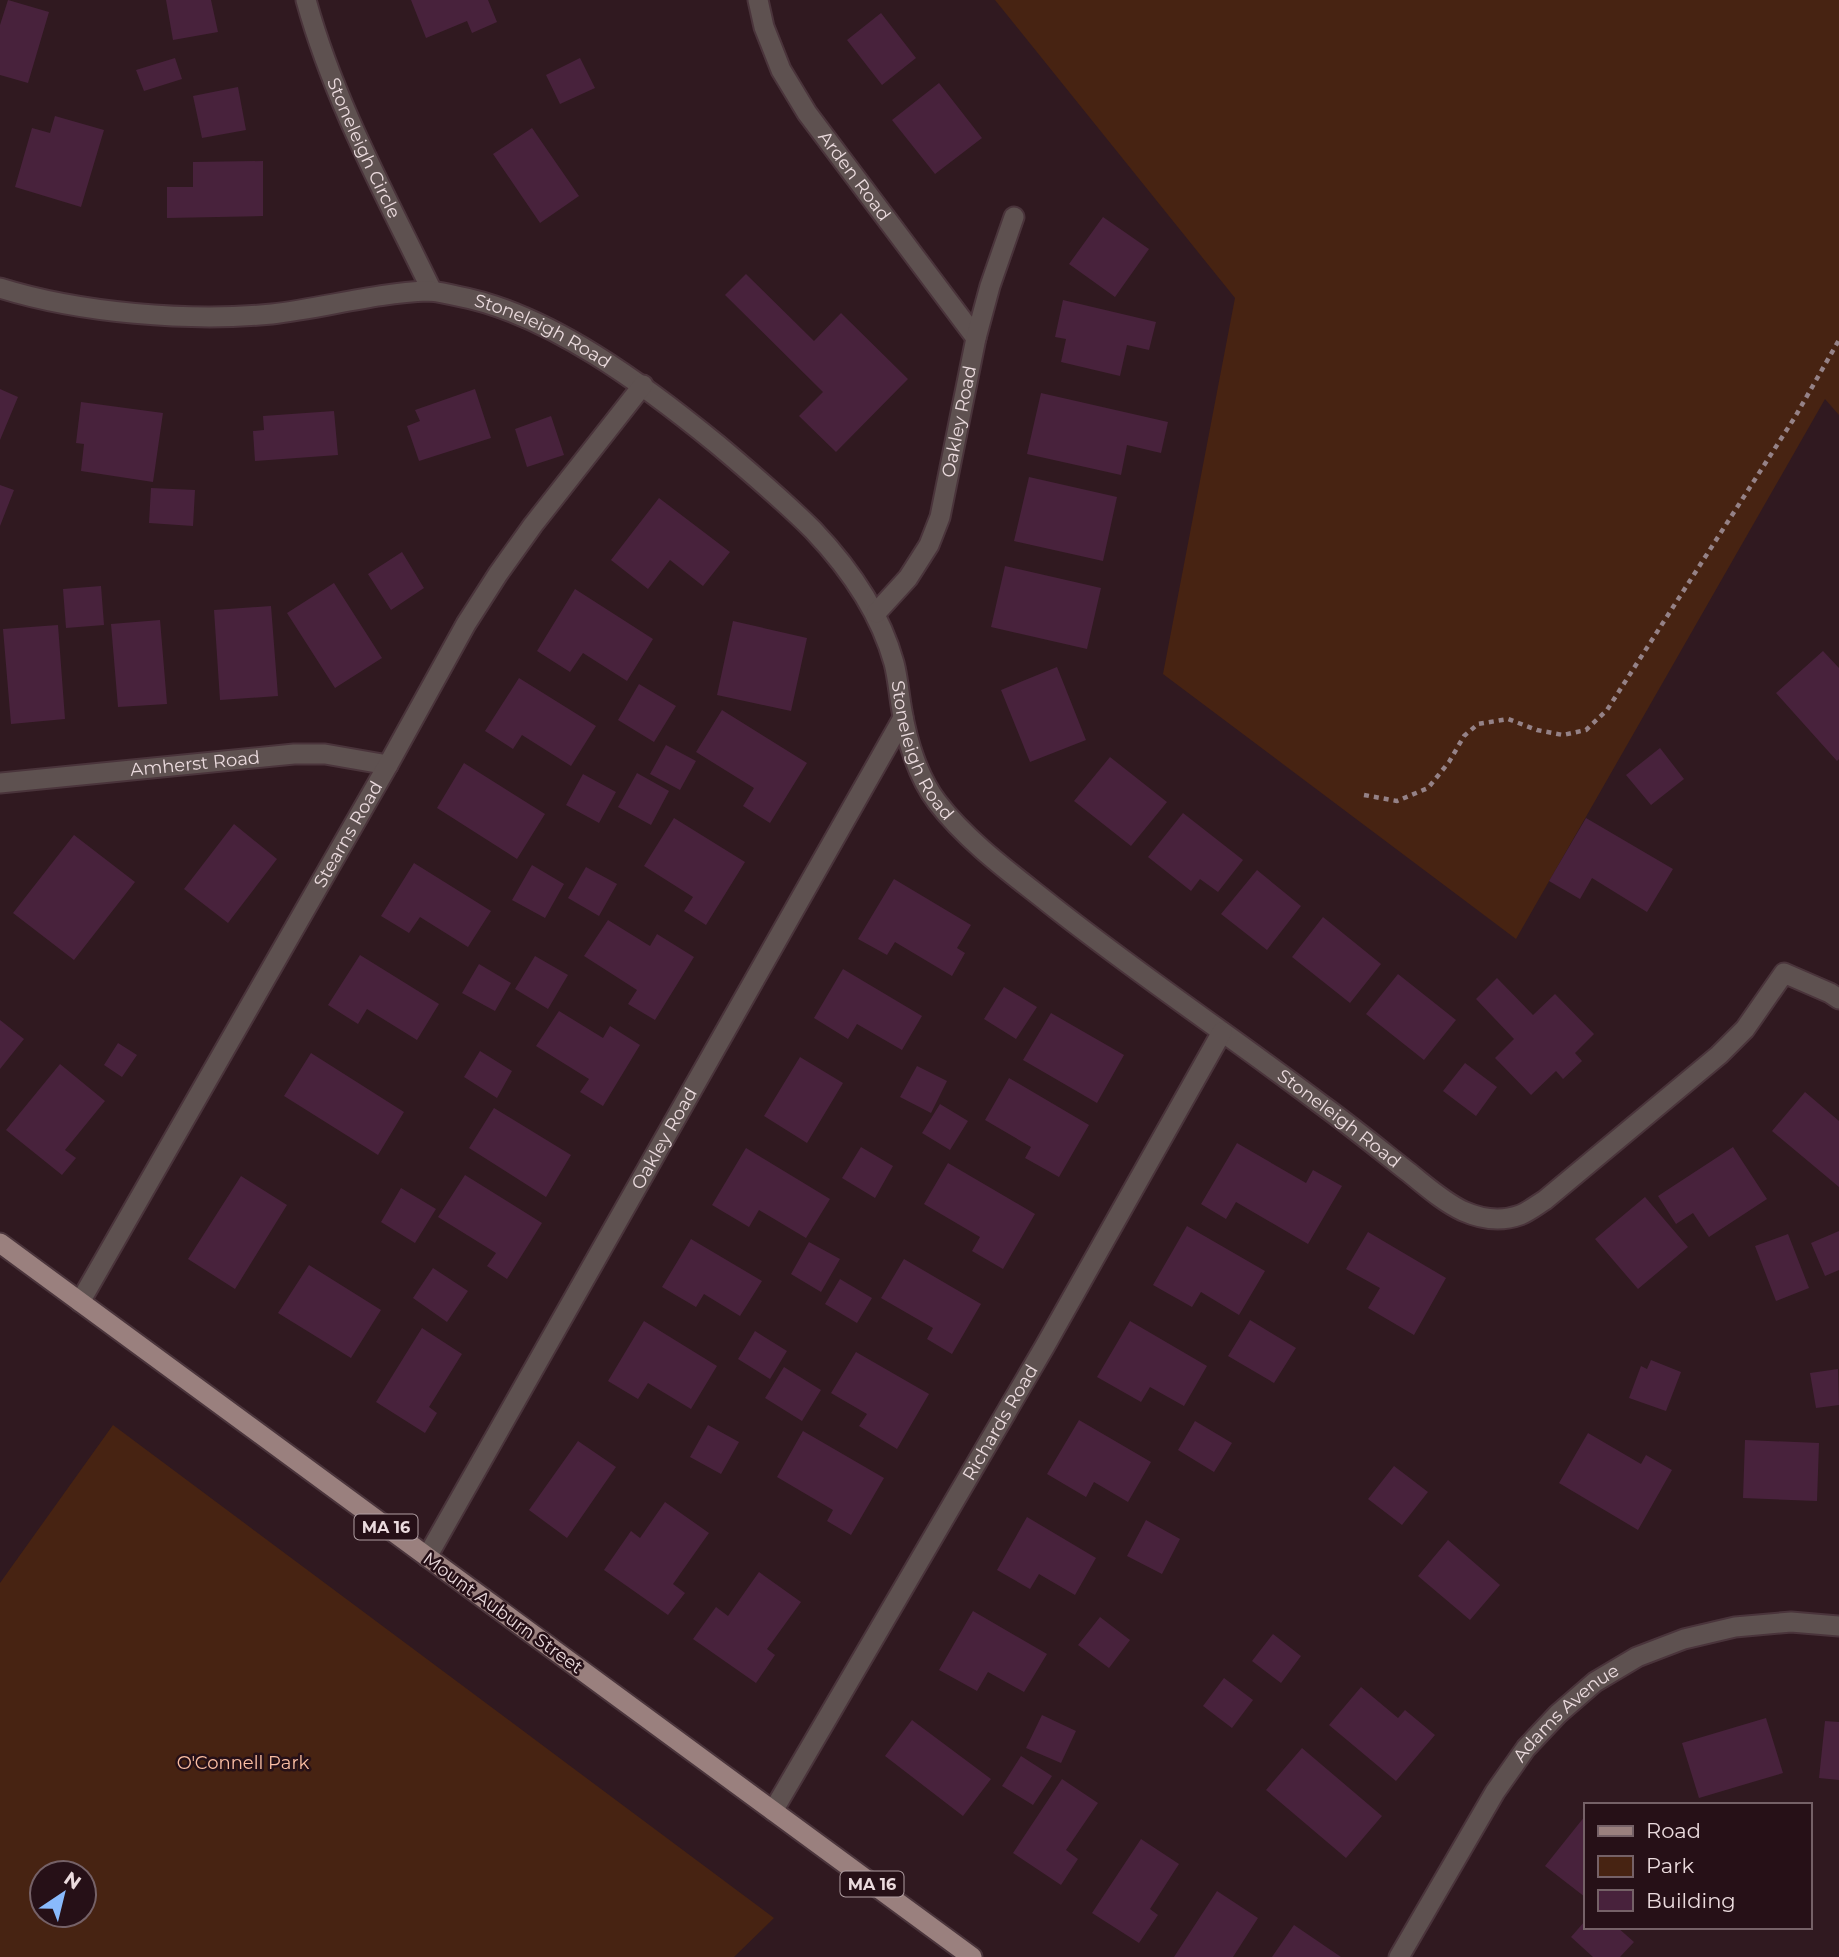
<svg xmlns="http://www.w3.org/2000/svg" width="1839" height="1957" font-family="Montserrat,sans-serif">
  <rect width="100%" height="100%" fill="#301920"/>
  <path fill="#472312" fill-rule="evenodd" d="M995 0H1839V415L1825 399 1516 939 1163 674 1235 298Z
    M113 1425 774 1918 734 1957H0V1583ZM42 1873H84V1915H42Z"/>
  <path fill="#48223c" d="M8 0 49 12 28 83 0 75V25Z
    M166 0H211L218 32 173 40Z
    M411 0H488L497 22 472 33 467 21 426 38Z
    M881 13 916 58 882 85 847 40Z
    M175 58 182 79 144 91 136 70Z
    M580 58 595 88 560 104 546 75Z
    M939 83 982 138 935 174 892 120Z
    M238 87 246 130 202 138 193 96Z
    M55 116 104 130 81 207 15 187 32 128 50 133Z
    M532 128 579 196 540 223 493 154Z
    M263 161V216L167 218V187H193V162Z
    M1103 217 1149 249 1115 297 1069 264Z
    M746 274 814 341 841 313 908 379 836 452 799 416 823 392 725 295Z
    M1063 300 1156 322 1149 350 1127 345 1120 376 1061 362 1066 339 1055 337Z
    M0 389 18 397 0 440Z
    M475 389 491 438 419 461 407 426 420 421 415 410Z
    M1041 393 1168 422 1161 453 1127 445 1121 475 1027 454Z
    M81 402 163 413 153 482 81 471 84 444 76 443Z
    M334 411 338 455 255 461 253 431 264 430 263 416Z
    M551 416 564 455 527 467 515 429Z
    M1029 477 1117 497 1103 561 1014 541Z
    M0 485 14 490 0 526Z
    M151 488 195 490 193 526 149 523Z
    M659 498 730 552 703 586 670 560 648 589 611 560Z
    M402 552 424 588 391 610 368 574Z
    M1005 566 1101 588 1087 649 991 627Z
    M334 583 382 658 335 688 287 613Z
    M101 586 104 625 66 628 63 589Z
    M575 589 653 639 627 681 583 653 570 672 537 651Z
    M271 606 278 696 220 700 214 610Z
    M160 620 167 704 118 707 111 624Z
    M733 621 807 638 791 711 717 695Z
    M58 625 65 719 11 724 3 629Z
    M1823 651 1839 668V759L1837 761 1776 693Z
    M1057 667 1086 740 1030 762 1001 690Z
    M519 678 596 726 571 766 522 735 513 749 485 731Z
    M639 684 676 706 654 742 618 720Z
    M722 710 807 763 770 823 743 806 754 788 696 752Z
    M666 745 696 761 680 790 650 774Z
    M1660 748 1684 779 1651 805 1626 775Z
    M1110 757 1167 802 1131 846 1074 801Z
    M464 763 545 814 517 859 437 808Z
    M637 773 669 791 651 825 618 807Z
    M583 774 616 792 599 823 566 805Z
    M1183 813 1243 860 1218 892 1200 879 1191 891 1148 857Z
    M674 818 745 862 706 925 684 911 693 897 644 866Z
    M1586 818 1673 869 1647 912 1592 878 1580 899 1549 881Z
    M234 824 277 859 228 923 184 889Z
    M74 835 135 882 74 960 13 913Z
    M414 863 491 911 468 947 420 917 409 933 381 916Z
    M532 865 564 884 545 918 512 900Z
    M586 867 617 884 599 916 568 898Z
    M1257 870 1301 906 1267 950 1221 914Z
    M894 879 971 925 957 948 965 953 952 976 895 942 887 955 858 939Z
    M1323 917 1381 964 1350 1003 1292 957Z
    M608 920 650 946 657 934 694 957 655 1020 628 1004 637 990 584 956Z
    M360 955 439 1004 417 1040 367 1009 358 1024 328 1005Z
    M535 956 568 975 548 1009 515 989Z
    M479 964 511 983 495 1011 462 993Z
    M843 969 922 1016 902 1050 857 1024 848 1039 814 1018Z
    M1398 974 1456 1020 1424 1060 1366 1014Z
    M1497 978 1533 1015 1555 994 1594 1034 1575 1053 1582 1061 1563 1079 1556 1071 1531 1095 1495 1058 1514 1039 1476 999Z
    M1004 987 1037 1007 1016 1039 984 1019Z
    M559 1011 603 1038 610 1026 640 1045 603 1106 580 1092 589 1079 536 1046Z
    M1051 1013 1124 1055 1097 1103 1023 1060Z
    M0 1020 24 1039 0 1069Z
    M118 1043 137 1055 122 1077 104 1065Z
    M480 1051 512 1071 497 1098 464 1077Z
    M311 1053 404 1112 378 1155 284 1096Z
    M800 1057 843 1083 807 1143 764 1116Z
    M1465 1063 1497 1087 1476 1116 1443 1091Z
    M60 1064 105 1101 65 1150 76 1158 62 1175 6 1130Z
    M917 1066 947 1081 931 1113 900 1097Z
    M1009 1078 1089 1125 1059 1177 1025 1158 1031 1147 985 1120Z
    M1805 1092 1839 1121V1187L1772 1131Z
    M940 1104 968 1121 950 1150 922 1133Z
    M494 1108 571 1155 546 1197 469 1148Z
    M1237 1143 1306 1183 1313 1170 1342 1186 1308 1244 1236 1202 1226 1219 1201 1204Z
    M861 1147 893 1166 875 1198 842 1178Z
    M1733 1147 1767 1199 1709 1237 1693 1213 1676 1224 1658 1196Z
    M746 1148 830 1199 806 1238 759 1210 749 1227 712 1205Z
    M948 1163 1035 1214 1003 1269 972 1251 980 1237 924 1204Z
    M465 1175 542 1223 507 1279 487 1266 496 1253 438 1217Z
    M241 1176 287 1205 235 1289 188 1259Z
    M401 1188 436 1209 415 1243 381 1222Z
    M1645 1197 1688 1247 1638 1289 1595 1239Z
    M1187 1226 1265 1271 1239 1315 1201 1292 1192 1307 1153 1285Z
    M1839 1231V1270L1825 1276 1811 1243Z
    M1368 1232 1446 1278 1414 1335 1368 1308 1380 1288 1346 1269Z
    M1788 1234 1809 1288 1776 1301 1755 1246Z
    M691 1239 762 1281 740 1316 704 1294 696 1307 662 1287Z
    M809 1242 840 1259 821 1292 791 1274Z
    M904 1259 981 1304 952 1354 927 1339 933 1328 881 1298Z
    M309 1265 381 1310 351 1358 278 1313Z
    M433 1268 468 1291 447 1322 413 1298Z
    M840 1279 872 1298 857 1323 825 1304Z
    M1250 1320 1296 1348 1274 1383 1228 1356Z
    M644 1321 717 1366 691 1409 648 1383 638 1399 608 1381Z
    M1130 1321 1207 1366 1184 1406 1150 1387 1141 1402 1097 1377Z
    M422 1328 462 1354 429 1407 437 1413 425 1433 376 1402Z
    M755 1331 787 1351 770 1379 738 1359Z
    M856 1352 929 1394 897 1449 859 1426 867 1414 831 1393Z
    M1651 1360 1681 1372 1666 1411 1629 1398 1641 1366 1647 1369Z
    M784 1367 821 1390 802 1421 765 1398Z
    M1838 1369 1839 1405 1816 1408 1810 1373Z
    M1079 1420 1151 1462 1128 1502 1094 1482 1086 1497 1047 1474Z
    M1195 1421 1232 1443 1214 1472 1178 1450Z
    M708 1425 739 1442 721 1474 690 1457Z
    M803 1431 884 1478 851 1535 827 1521 833 1510 777 1477Z
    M1588 1433 1641 1464 1646 1455 1672 1470 1638 1530 1559 1483Z
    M1745 1440 1819 1443 1817 1501 1743 1498Z
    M578 1441 616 1467 567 1538 529 1510Z
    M1394 1466 1428 1492 1402 1525 1368 1499Z
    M665 1502 709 1533 673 1584 685 1593 668 1615 604 1570 631 1531 640 1538Z
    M1027 1517 1096 1558 1075 1595 1039 1574 1030 1589 997 1570Z
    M1146 1520 1180 1539 1162 1574 1127 1556Z
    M1448 1540 1500 1585 1470 1620 1418 1576Z
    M759 1572 801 1602 767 1649 775 1655 756 1683 693 1639 716 1607 728 1616Z
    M973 1611 1047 1654 1024 1692 988 1672 977 1691 939 1670Z
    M1100 1617 1130 1640 1109 1668 1078 1645Z
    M1273 1634 1301 1656 1281 1683 1252 1661Z
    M1224 1678 1253 1700 1232 1728 1203 1706Z
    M1361 1687 1398 1718 1405 1710 1435 1735 1396 1781 1329 1725Z
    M1042 1715 1076 1731 1061 1763 1026 1748Z
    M1766 1718 1783 1773 1699 1798 1682 1743Z
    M912 1720 991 1779 963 1816 885 1756Z
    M1825 1721 1839 1722V1780L1819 1778Z
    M1302 1748 1382 1816 1346 1858 1266 1790Z
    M1021 1756 1052 1776 1033 1805 1002 1786Z
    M1062 1779 1098 1803 1066 1850 1078 1859 1061 1885 1013 1853Z
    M1585 1816V1897L1545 1866Z
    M1141 1839 1179 1864 1150 1909 1158 1915 1139 1943 1092 1913Z
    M1217 1891 1258 1918 1233 1957H1174Z
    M1585 1921V1927H1617L1634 1942 1620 1957H1593L1571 1937Z
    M1294 1925 1341 1957H1272Z"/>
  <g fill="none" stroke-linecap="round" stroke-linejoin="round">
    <defs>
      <g id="minor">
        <path id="s1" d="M306 0C334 102 386 196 432 291"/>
        <path id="s2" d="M758 0 764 27 781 70 807 113 976 338"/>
        <path id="s3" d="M0 288C80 313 189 322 272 314 324 308 375 293 428 291 437 291 447 294 457 296 549 313 646 386 718 445 750 472 783 500 813 530 849 568 880 612 894 663 898 678 899 695 902 711 907 741 918 777 937 802 966 840 1008 871 1046 901 1135 972 1231 1036 1322 1105 1351 1126 1379 1149 1407 1171 1425 1185 1442 1201 1463 1211 1481 1219 1501 1222 1520 1215 1528 1212 1537 1205 1545 1200L1719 1055 1745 1029 1784 973 1830 993 1839 999"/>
        <path id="s4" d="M876 613 908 578 929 545 940 517 976 338 990 286 1014 217"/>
        <path id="s5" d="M0 783 294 754H325L388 765"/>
        <path id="s6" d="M80 1302 388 765 466 624 498 574 533 525 643 385"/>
        <path id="s7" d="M427 1557 903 718"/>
        <path id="s8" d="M773 1811 1045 1346 1222 1032"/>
        <path id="s9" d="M1399 1957 1495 1792 1526 1748 1558 1714 1595 1682 1637 1657 1684 1639 1735 1627 1791 1622 1839 1626"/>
      </g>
      <path id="primary" d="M0 1243 972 1957"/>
    </defs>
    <use href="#minor" stroke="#4a343b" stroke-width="23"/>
    <use href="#primary" stroke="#4a343b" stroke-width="23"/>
    <path stroke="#958287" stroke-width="4.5" stroke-dasharray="5 5" stroke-linecap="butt" d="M1364 795 1397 801 1428 788 1449 762 1464 736 1478 724 1508 719 1537 730 1563 735 1586 730 1607 710 1795 417 1839 340"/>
    <use href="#minor" stroke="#5e5150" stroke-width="19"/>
    <use href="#primary" stroke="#9a807e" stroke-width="19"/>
  </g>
  <g text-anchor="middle" stroke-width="5" stroke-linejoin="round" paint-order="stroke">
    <g fill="#261017" stroke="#b09ea2" stroke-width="2">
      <rect x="354.5" y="1514.5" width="63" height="25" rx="5"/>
      <rect x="840.5" y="1871.5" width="63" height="25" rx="5"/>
    </g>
    <g font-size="16" font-weight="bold" fill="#ebdbde">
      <text x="386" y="1533">MA 16</text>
      <text x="872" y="1890">MA 16</text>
    </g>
    <g font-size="18" fill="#ebdbde" stroke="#261017">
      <text dy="6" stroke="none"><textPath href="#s1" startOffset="159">Stoneleigh Circle</textPath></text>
      <text dy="6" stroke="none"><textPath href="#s2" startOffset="203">Arden Road</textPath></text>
      <text dy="6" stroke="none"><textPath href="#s3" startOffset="555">Stoneleigh Road</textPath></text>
      <text dy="6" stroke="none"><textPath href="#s4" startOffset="214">Oakley Road</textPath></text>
      <text dy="6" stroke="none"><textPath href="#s3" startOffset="1143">Stoneleigh Road</textPath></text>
      <text dy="6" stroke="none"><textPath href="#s5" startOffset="196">Amherst Road</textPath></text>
      <text dy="6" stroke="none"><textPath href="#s6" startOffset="539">Stearns Road</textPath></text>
      <text dy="6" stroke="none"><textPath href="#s3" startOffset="1710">Stoneleigh Road</textPath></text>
      <text dy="6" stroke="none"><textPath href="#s7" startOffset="481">Oakley Road</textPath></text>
      <text dy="6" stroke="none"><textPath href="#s8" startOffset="450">Richards Road</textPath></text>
      <text transform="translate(503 1613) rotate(36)" y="6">Mount Auburn Street</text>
      <text dy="6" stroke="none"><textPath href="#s9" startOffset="298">Adams Avenue</textPath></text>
    </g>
    <g font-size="18" fill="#fbbea3" stroke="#261017">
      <text x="243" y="1769">O'Connell Park</text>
    </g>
  </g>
  <rect x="1584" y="1803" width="228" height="126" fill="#261017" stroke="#756167" stroke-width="2"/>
  <rect x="1598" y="1826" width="35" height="10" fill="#9a807e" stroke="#756167" stroke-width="2"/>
  <text x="1646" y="1838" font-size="21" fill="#ebdbde">Road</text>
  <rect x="1598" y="1856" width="35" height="21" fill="#472312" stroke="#756167" stroke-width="2"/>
  <text x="1646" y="1873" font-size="21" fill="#ebdbde">Park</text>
  <rect x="1598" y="1890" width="35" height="21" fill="#48223c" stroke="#756167" stroke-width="2"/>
  <text x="1646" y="1908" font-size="21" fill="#ebdbde">Building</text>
  <g transform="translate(63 1894) rotate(35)"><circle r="33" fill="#261017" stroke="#756167" stroke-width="2"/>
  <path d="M0-5L12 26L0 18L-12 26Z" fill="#89bafc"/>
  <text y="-10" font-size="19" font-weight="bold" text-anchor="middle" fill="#ebdbde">N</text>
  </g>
</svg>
